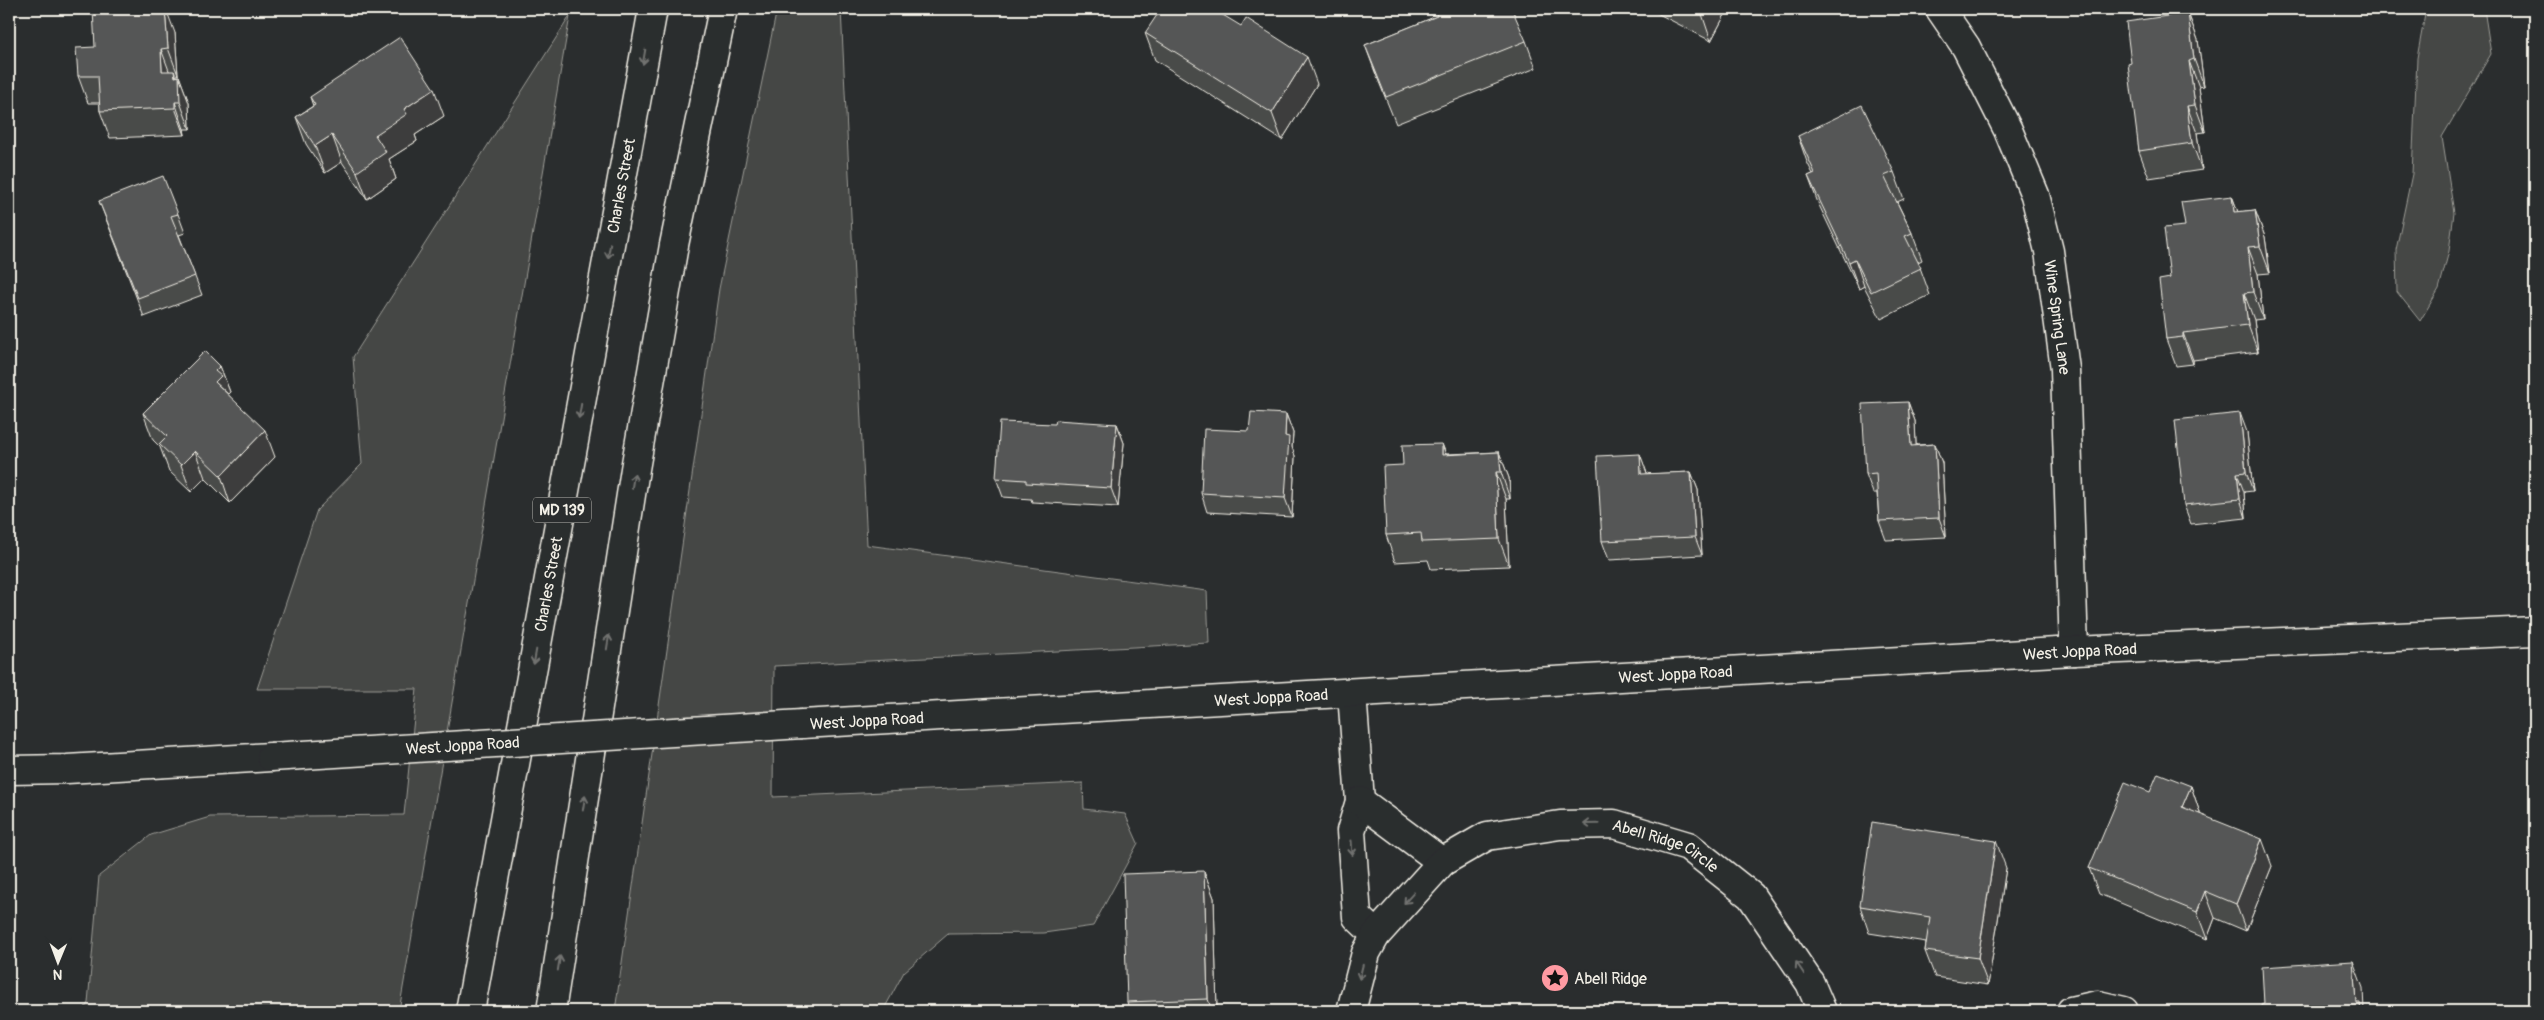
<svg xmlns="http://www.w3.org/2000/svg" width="2544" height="1020" font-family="Pangolin,sans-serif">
  <rect width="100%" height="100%" fill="#2a2d2e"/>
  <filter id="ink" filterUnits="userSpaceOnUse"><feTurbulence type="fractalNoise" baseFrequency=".02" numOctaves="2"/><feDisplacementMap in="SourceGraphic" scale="10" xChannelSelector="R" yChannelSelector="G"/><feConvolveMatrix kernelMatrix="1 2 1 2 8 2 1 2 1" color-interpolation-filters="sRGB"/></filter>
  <g filter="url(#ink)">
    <path fill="#444645" stroke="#9c9c96" d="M777 9H841L867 545 1207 591 1209 643 774 666 773 797 1083 783 1084 809 1125 814 1138 843 1093 926 1044 933 948 934 904 972 883 1011H615L719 289Z
      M2426 9H2484L2491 54 2442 137 2454 213 2449 251 2439 289 2420 321 2397 292 2396 250 2412 174 2417 58Z
      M570 16 399 1011H83L88 1003 99 876 151 835 210 817 404 815 417 689H257L317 510 362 464 353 357Z"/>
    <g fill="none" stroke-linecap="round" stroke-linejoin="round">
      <defs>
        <g id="minor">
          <path id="s1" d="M1940 9 1966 47 2008 130 2035 195 2049 251 2065 369 2074 651"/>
          <path d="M1352 693 1360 801 1351 831 1357 917 1376 935"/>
          <path d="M1360 801 1442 862"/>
          <path id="s2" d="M1351 1011 1366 953 1376 935 1442 862 1487 836 1560 825 1614 824 1688 846 1751 896 1810 983 1822 1011"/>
          <path d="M2071 1011 2098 1005 2124 1011"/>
        </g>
        <g id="tertiary">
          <path id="s3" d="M802 724 2074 651 2535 631"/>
          <path d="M9 770 67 769 271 757"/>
        </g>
        <g id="primary">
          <path id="s4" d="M470 1011 653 9"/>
          <path d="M551 1011 635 469 674 245 723 9"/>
        </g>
      </defs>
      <use href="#minor" stroke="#f4f1e8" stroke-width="31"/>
      <use href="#tertiary" stroke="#f4f1e8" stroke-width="31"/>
      <use href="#primary" stroke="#f4f1e8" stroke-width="31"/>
      <use href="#minor" stroke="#2a2d2e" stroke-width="28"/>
      <use href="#tertiary" stroke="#2a2d2e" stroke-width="28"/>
      <use href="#primary" stroke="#2a2d2e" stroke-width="28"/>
      <defs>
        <g id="tertiary-bridge">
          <path id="s5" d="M271 757 802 724"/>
        </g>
      </defs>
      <use href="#tertiary-bridge" stroke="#f4f1e8" stroke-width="31" stroke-linecap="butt"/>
      <use href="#tertiary-bridge" stroke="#2a2d2e" stroke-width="28"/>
    </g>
    <path fill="#494b4a" stroke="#f4f1e8" d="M1649 9H1728L1711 41Z
      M2188 13 2198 40 2204 86 2199 87 2205 132 2197 133 2202 170 2149 178 2139 151 2131 63Z
      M1437 16 1526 41 1536 68 1396 124 1375 72 1365 45Z
      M175 33 178 75H176V77L179 76 189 103 190 129H184L185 135 110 138 100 111V103H88L78 76 95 47Z
      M1145 33 1317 84 1282 140 1155 60Z
      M310 97 444 116 415 135 417 141 389 159 396 179 367 199 342 162 325 173 306 144 296 117 313 106Z
      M1798 136 1894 172 1904 199 1897 202 1912 233 1922 260 1918 262 1930 295 1881 319 1864 286 1859 289 1818 203 1808 176 1813 174 1807 162Z
      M2232 196 2238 212 2255 210 2265 237 2270 273 2258 274 2263 319 2254 320 2258 352 2193 360V364L2176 366 2166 339 2170 278 2185 226Z
      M99 201 178 214 185 233 179 235 202 295 144 317Z
      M220 366 230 392 228 394 275 457 230 503 205 478 191 492 169 471 160 447 153 440 143 413Z
      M1908 402 1915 421 1916 445 1935 444 1942 463 1946 537 1886 540 1879 521 1877 493H1873L1866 474Z
      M1286 414 1293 433 1292 447 1295 456 1292 517 1207 512 1201 493 1249 431Z
      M1055 424H1117L1124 443 1118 507 1032 502 1031 499 1003 497 996 478Z
      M2247 432 2253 491 2244 492 2246 518 2191 524 2184 505Z
      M1442 444 1446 454 1499 452 1509 478 1510 499H1506L1509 566 1431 569 1428 560 1395 562 1386 535 1403 465Z
      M1640 454 1647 474 1691 472 1698 490 1702 555 1609 560 1602 541Z
      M2191 786 2200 813V814L2272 866 2246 931 2215 918 2207 939 2099 894 2089 868 2150 792Z
      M2006 868 1988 985 1935 977 1925 951 1926 942 1869 933 1860 906Z
      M1204 871 1214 898 1217 1011H1130L1127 1002Z"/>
    <path fill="#3c3d3c" stroke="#f4f1e8" d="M165 9H166L175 33 178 75 168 48Z
      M1704 9H1728L1711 41 1702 14Z
      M2188 13 2198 40 2204 86 2194 59Z
      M161 49 171 76 162 71Z
      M1307 57 1317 84 1282 140 1272 113Z
      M2189 61 2199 87 2205 132 2195 105Z
      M174 71 179 84V76L189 103 190 129 180 102 175 77Z
      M434 89 444 116 415 135 417 141 389 159 396 179 367 199 357 172 375 135 404 109Z
      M175 102 184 129 185 135 175 108Z
      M2187 106 2197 133 2202 170 2192 143Z
      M332 135 342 162 325 173 315 146Z
      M2232 196 2242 223 2234 212Z
      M2255 210 2265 237 2270 273 2260 246Z
      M2248 247 2258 274 2263 319 2253 292Z
      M1855 259 1864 286 1859 289 1849 262Z
      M2244 293 2254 320 2258 352 2248 325Z
      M2183 333 2193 360V364L2183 337Z
      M220 366 230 392 228 394 215 382V371Z
      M1908 402 1915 421 1917 465 1911 446Z
      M2240 413 2247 432 2253 491 2246 472Z
      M1286 414 1293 433 1292 447 1295 456 1292 517 1285 498V436Z
      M1117 424 1124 443 1118 507 1111 488Z
      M265 430 275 457 230 503 221 476Z
      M1442 444 1452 471 1442 455Z
      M1935 444 1942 463 1946 537 1939 518Z
      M195 451 205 478 191 492 181 465Z
      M1499 452 1509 478 1510 499 1501 472Z
      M1640 454 1647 473 1648 493 1641 474Z
      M1496 472 1506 499 1509 566 1499 539Z
      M1691 472 1698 490 1702 555 1695 537Z
      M2237 473 2244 492 2246 518 2240 499Z
      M2191 786 2200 813 2192 834 2182 807Z
      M2262 839 2272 866 2246 931 2236 904Z
      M1996 841 2006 868 1988 985 1978 958Z
      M1204 871 1214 898 1217 1011H1212L1208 999Z
      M2205 891 2215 918 2207 939 2197 912Z
      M2353 961 2363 988 2364 1011H2359L2356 1003Z"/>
    <path fill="#555756" stroke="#f4f1e8" d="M114 9H165L168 48 161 49 162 71H174L175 77 179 76 180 102H175V108L100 111 98 76H78L76 48 95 47 93 10Z
      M1161 9H1213L1241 26 1246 18 1307 57 1272 113 1145 33Z
      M1434 9H1512L1526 41 1386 97 1365 45 1437 16Z
      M1691 9H1704L1702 14Z
      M2188 13 2194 59 2189 61 2195 105 2187 106 2192 143 2139 151 2128 64 2131 63 2126 22Z
      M400 37 434 89 404 109 407 114 375 135 386 152 357 172 332 135 315 146 296 117 315 105 310 97Z
      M1862 105 1894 172 1884 176 1912 233 1905 236 1921 268 1871 292 1855 259 1849 262 1808 176 1815 173 1798 136Z
      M163 176 178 214 171 216 195 276 138 298 99 201Z
      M2232 196 2234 212 2255 210 2260 246 2248 247 2253 292 2244 293 2248 325 2183 333V337L2166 339 2159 280 2170 278 2164 228 2185 226 2181 202Z
      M205 351 220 366 215 371 221 376 215 382 265 430 221 476 195 451 181 465 159 444 167 436 143 413Z
      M1908 402 1911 446 1935 444 1939 518 1879 521 1876 473 1866 474 1862 404Z
      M1251 412 1286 414 1285 436 1289 437 1285 498 1201 493 1204 429 1249 431Z
      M2240 413 2246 472 2237 473 2240 499 2184 505 2175 420Z
      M1056 420 1117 424 1111 488 1026 483V480L996 478 1000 422 1055 424Z
      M1442 444V455L1499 452 1501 472H1496L1499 539 1422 542 1421 533 1386 535 1383 466 1403 465 1402 445Z
      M1640 454 1641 474 1691 472 1695 537 1602 541 1597 456Z
      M2158 773 2191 786 2182 807 2262 839 2236 904 2205 891 2197 912 2089 868 2125 782 2150 792Z
      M1872 822 1996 841 1978 958 1925 951 1930 917 1860 906Z
      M1204 871 1208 999 1127 1002 1123 874Z
      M2353 961 2356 1003H2360L2361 1011H2262L2261 1005 2264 1004 2262 967Z"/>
    <defs><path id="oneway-shaft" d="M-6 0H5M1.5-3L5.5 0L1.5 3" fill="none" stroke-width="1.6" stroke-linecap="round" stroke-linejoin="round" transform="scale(1.25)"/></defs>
    <g stroke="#71726f">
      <use href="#oneway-shaft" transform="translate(644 57) rotate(100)"/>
      <use href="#oneway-shaft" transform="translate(609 251) rotate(100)"/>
      <use href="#oneway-shaft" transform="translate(580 411) rotate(100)"/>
      <use href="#oneway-shaft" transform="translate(633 481) rotate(-81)"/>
      <use href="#oneway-shaft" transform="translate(608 642) rotate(-81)"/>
      <use href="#oneway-shaft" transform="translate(535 657) rotate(100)"/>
      <use href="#oneway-shaft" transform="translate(584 803) rotate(-81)"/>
      <use href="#oneway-shaft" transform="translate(1591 824) rotate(179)"/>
      <use href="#oneway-shaft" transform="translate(1352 848) rotate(86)"/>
      <use href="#oneway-shaft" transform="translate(1409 898) rotate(132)"/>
      <use href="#oneway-shaft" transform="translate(559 963) rotate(-81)"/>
      <use href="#oneway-shaft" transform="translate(1800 968) rotate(-124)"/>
      <use href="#oneway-shaft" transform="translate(1361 972) rotate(104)"/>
    </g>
  </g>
  <defs>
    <symbol id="sight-disc" viewBox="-11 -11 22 22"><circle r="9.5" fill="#ff9aa2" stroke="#2a2d2e"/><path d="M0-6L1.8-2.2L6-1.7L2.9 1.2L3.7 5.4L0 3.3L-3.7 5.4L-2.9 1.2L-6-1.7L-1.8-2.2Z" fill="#111"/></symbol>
  </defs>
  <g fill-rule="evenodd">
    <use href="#sight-disc" x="1539" y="962" width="32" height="32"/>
  </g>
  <g text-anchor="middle" stroke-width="5" stroke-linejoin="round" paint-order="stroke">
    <rect fill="#2a2d2e" stroke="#b7b6b0" stroke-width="1" x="533" y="497.5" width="58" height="25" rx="4"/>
    <g font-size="15" font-weight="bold" fill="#f4f1e8">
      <text x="562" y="515">MD 139</text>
    </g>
    <g font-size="16" fill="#f4f1e8" stroke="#2a2d2e">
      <text dy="6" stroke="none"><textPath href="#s4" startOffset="839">Charles Street</textPath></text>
      <text dy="6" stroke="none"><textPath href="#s1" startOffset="334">Wine Spring Lane</textPath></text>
      <text dy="6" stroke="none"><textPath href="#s4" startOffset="434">Charles Street</textPath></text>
      <text dy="6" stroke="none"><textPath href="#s3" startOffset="1280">West Joppa Road</textPath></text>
      <text dy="6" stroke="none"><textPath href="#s3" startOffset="875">West Joppa Road</textPath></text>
      <text dy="6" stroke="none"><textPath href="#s3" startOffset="470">West Joppa Road</textPath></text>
      <text dy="6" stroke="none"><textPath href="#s3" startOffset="65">West Joppa Road</textPath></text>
      <text dy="6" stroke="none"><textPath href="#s5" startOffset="192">West Joppa Road</textPath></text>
      <text dy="6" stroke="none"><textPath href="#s2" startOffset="415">Abell Ridge Circle</textPath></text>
    </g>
    <g font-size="16" fill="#f4f1e8" stroke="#2a2d2e" text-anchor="start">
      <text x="1574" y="984">Abell Ridge</text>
    </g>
  </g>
  <rect width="2544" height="1020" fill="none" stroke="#2a2d2e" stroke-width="30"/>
  <rect x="15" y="15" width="2514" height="990" fill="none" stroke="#f4f1e8" stroke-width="2" filter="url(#ink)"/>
  <g transform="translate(58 962) rotate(181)" stroke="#2a2d2e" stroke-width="4" paint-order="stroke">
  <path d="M0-4L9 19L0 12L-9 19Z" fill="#f4f1e8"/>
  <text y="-8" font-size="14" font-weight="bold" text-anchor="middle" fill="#f4f1e8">N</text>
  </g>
</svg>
